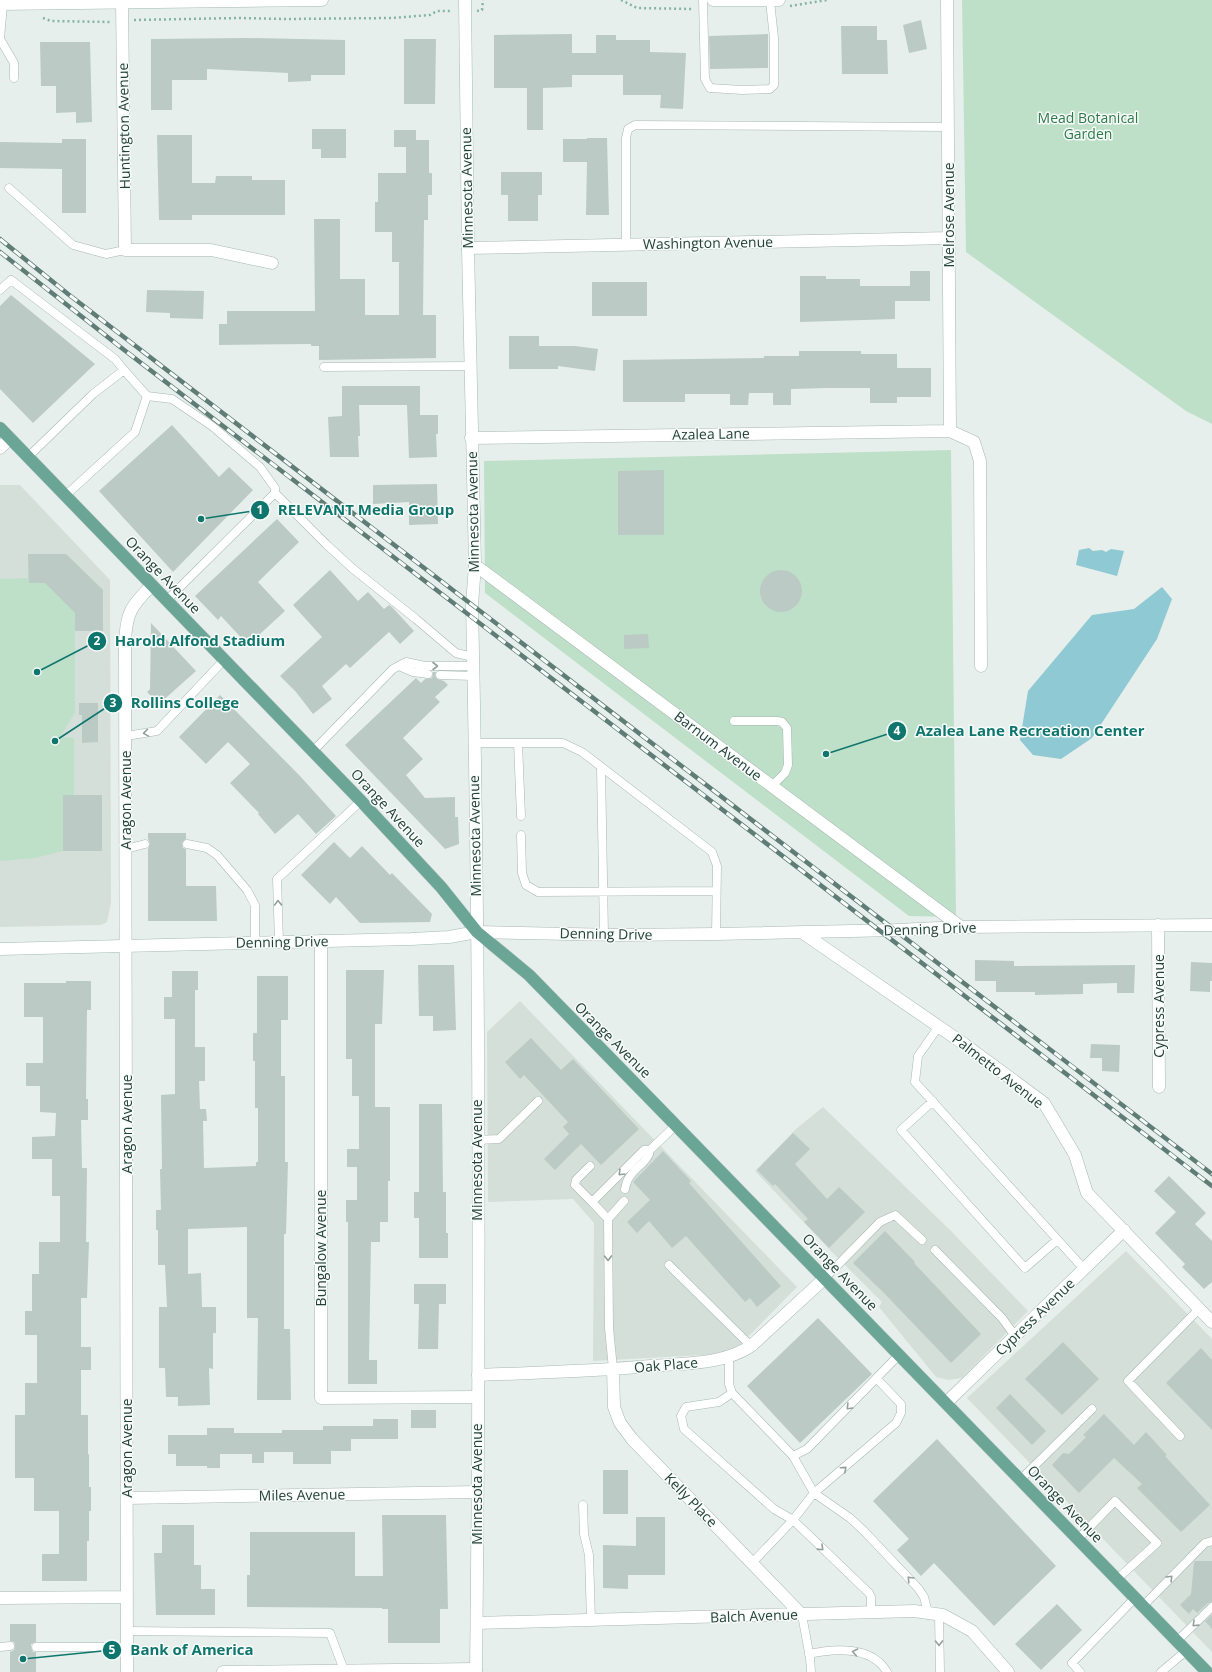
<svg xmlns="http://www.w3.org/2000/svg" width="1212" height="1672" font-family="'Open Sans',sans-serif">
  <rect width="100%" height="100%" fill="#e6efeb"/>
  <path fill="#d4dfda" d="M0 485H20L110 580 111 902 107 922 101 925 0 927Z
    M520 1001 797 1287 740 1345 721 1354 593 1361 594 1223 573 1199 488 1202 487 1032Z
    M823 1107 950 1230 1028 1311 962 1378 948 1380 936 1377 879 1307 882 1302 831 1251 755 1171 796 1129Z
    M1126 1251 1212 1339V1652L967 1398Z"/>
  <path fill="#bfe0c8" d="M962 0H1212V424L1186 411 966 252Z
    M951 450 956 917 909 916 485 593 484 461Z
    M28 554H66L103 590V631H75V713L60 737 74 738V795H63V851L35 858 0 861V579L28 578Z"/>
  <path fill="#8ec9d4" d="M1089 548 1093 551 1102 550 1106 552 1111 549 1124 551 1117 576 1076 565 1079 550Z
    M1162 587 1172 599 1157 639 1092 738 1061 759 1033 755 1020 740 1028 691 1092 615 1134 609Z"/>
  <path fill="#bbcac4" d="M921 20 927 49 909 53 903 25Z
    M841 26H877V40H887L888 74H842Z
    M572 34V53H596V35H616V40H650V52L686 53 683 109 660 108 661 95H623V75H572V87L543 88V130H527V88H494V35Z
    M768 34V68L710 69 709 36Z
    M248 38 345 40V75H311V81L288 82V73L207 69V80H172V110H151V39Z
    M404 39H436L435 104H404Z
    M40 42H90L92 122 76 123V112L56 113V86H41Z
    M312 129H346V158H321V149H312Z
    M394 130H416V140H429V173H432V195H428V220H424L423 315H436V358L319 360V346H311V344L219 345V324H227V311H315L314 219H340V279H365V315H399V262H392V232H375V202H378V173H406V147H394Z
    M157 135H192V183H215L216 176H252V180H285V215H192V220H159Z
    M587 138H607L609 215H586L587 162H563V139H587Z
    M62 139H86V213H62V169L0 168V142L62 143Z
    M501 172H542V195H538V221H508V195H501Z
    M910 271H930V301H895V319L800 322V276H826V279H860V286H910Z
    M592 282H647V316H592Z
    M147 290 204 291 203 319 170 318V313L146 312Z
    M11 295 95 364 33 423 0 389V306Z
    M509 336H539V346H575L598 349 595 371 558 366V369H509Z
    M799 351H861V354H897V368H931V397H897V403H870V388H826L791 389V405H773V393H749L748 405H730V394H685V402H623V360L764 358V356H799Z
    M342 386H420V415H438V434H436L437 457 409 458 407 405H359L360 436H358L359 457H330L328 417 342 416Z
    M172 425 219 477 229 467 253 490 173 572 99 491Z
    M664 470V535H618V471Z
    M437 484 438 524 409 525V502L373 504V485Z
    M277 519 299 542 258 582 285 611 248 645 221 616 218 620 195 596Z
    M28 554H66L103 590V631H75V613L45 583H29Z
    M330 570 358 601 368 592 384 609 389 605 392 607 414 631 400 644 389 632 350 668 346 664 322 686 332 699 313 714 296 692 280 676 322 637 293 605Z
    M760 591a21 21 0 1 1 42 0a21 21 0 1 1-42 0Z
    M151 623 196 671 159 704 147 692 150 689Z
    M648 634 649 648 624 649V635Z
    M433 672H436L435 675 437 679 444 681 448 685 435 697 440 702 403 738 423 759 406 775 425 798 455 797V817H458L459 844 445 849 345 745 416 678 421 683 425 679 432 678Z
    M220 695 300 776 336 816 316 834 298 814 275 834 258 814 259 813 230 783 250 764 228 742 206 764 179 737Z
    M79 703H98V742L82 743V715H79Z
    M63 795H102V851H63Z
    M148 833H186V839L182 843 183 848 186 849V886H216L217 921H148V849L150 843 148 839Z
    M334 842 350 858 362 846 390 875 392 873 432 914 430 922 360 923 336 897 330 904 301 875Z
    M975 960 1014 961V966L1135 965 1134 993H1117V983L1083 984V994L1035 995V992H996V981H975Z
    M1191 962 1212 963V981H1210V992L1190 991Z
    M418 965H454L456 1030 433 1031V1016H419Z
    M346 970H384L382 1024H375V1107H390V1181H388V1222H380V1242H371L369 1360H377V1384H348V1222H346V1200H357V1167H347V1149H359V1096H352V1059H346Z
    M172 971H198V990H195V1047H205V1081H199L200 1109H206L207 1121H203L204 1168 256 1166V1162H258V1108H255V1061H253V1033H257V976H288V1020H281V1076H285V1162H288L286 1234H284V1329H290L291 1400H257L258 1318H247V1227L188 1229V1274L201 1273 202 1307H216V1333H213V1369L209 1368 210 1405 178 1406V1397H166L165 1368H159V1307H167L165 1265H158V1230H156V1210H161L160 1169H162L161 1095 175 1094V1019H164V997H172Z
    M66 981H91V1010H87L86 1099H88V1120H81L82 1168H87L86 1242H89L87 1298H81V1347H91V1370H81V1415H88V1454H89V1487H91V1511H89V1541H87V1581H42V1554H59V1511H34V1478H15V1415H25V1383H37V1335H25V1311H32V1274H39V1242H60V1196H52V1159H32V1137L55 1136 56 1113 40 1112V1086H26V1063H43V1017H24V983H66Z
    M531 1038 561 1070 573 1059 639 1129 601 1165 581 1144 555 1170 544 1159 569 1134 563 1127 568 1122 524 1075 520 1079 505 1062Z
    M1091 1044 1120 1045 1119 1072 1102 1071V1058H1090Z
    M419 1104H442L443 1192H446V1233H448V1258H419V1218H414V1192H419Z
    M793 1133 810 1149 795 1164 827 1199 839 1187 865 1212 829 1248 804 1222 808 1219 775 1184 773 1186 757 1170Z
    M663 1151 691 1181 689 1183 781 1286 757 1307 750 1298 745 1302 686 1236 672 1248 649 1221 637 1233 627 1222 650 1200 633 1182Z
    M1169 1176 1206 1213 1195 1224 1212 1241V1282L1204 1289 1182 1267 1185 1264 1155 1233 1176 1212 1154 1191Z
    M885 1231 915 1262 914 1263 981 1334 951 1363 884 1293 853 1263Z
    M414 1284H446V1304H439L438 1349H418L419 1304H414Z
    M818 1318 872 1374 800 1443 747 1386Z
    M1063 1342 1099 1379 1062 1415 1025 1379Z
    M1201 1348 1212 1360V1430L1166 1383Z
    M1010 1394 1046 1431 1032 1445 996 1408Z
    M411 1410H436V1428H411Z
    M1104 1414 1134 1445 1146 1432 1167 1455 1165 1456 1210 1505 1181 1532 1137 1488 1142 1484 1114 1458 1079 1493 1052 1465 1063 1453 1069 1454 1086 1437 1083 1435Z
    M373 1419H398V1439H351V1451H331V1464H293V1452H264V1463H252V1454H220V1468H207V1466H176V1454H168V1435H207V1428H234V1433H282V1430H323V1426H373Z
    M937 1439 1056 1566 994 1626 934 1563 921 1576 897 1550 909 1539 873 1501Z
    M603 1470H628V1514H603Z
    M382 1515H446L448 1609H440V1643H388V1609H382V1608L247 1607V1575H250V1532H355V1576H383Z
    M636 1517H665V1575H628V1589L603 1588V1545L636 1546Z
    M162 1525H194V1565H201V1589H215V1615H156L154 1553H162Z
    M1195 1561H1212V1602L1208 1603 1197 1613 1193 1609 1189 1614 1180 1605 1191 1594 1194 1562Z
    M1057 1604 1082 1630 1041 1670 1015 1644Z
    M1212 1615V1629L1205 1621Z
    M10 1624H36V1642L31 1644V1647L33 1652H36V1672H10V1652L14 1650 15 1646 14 1642 10 1641Z"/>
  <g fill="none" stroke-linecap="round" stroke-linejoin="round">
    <defs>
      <path id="lane" d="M703 0 705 79 710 88 742 90 770 89 774 85V38L770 1
        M0 39 14 63V78
        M0 39 3 4
        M9 188 73 245 106 254 125 250
        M626 244V138L628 129 635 125 948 127
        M0 290 11 280 115 359 124 370
        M324 367 470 366
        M147 396 172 399 212 426 260 467 275 488V493L167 600
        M28 457 93 394 124 370 147 396 135 432 65 496
        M275 493 326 544 352 568 416 619 456 653 473 657
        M399 666 413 672 428 674
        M440 675 473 676
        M734 721H777L782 722 787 728 788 765 785 773 772 786
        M126 736 157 731 224 660
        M474 743H563L582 752 712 852 717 866 716 934
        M518 743 521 816
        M313 751 393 669 406 662 425 666H473
        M601 767 604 935
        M521 835 522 873 526 885 538 892 716 891
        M187 844 207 848 217 855 247 890 255 905V942
        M126 849 145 844
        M279 942 277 879 361 801
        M939 1026 918 1056 915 1082 1084 1269
        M933 1101 901 1130 1025 1268 1057 1240
        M477 1140 499 1139 538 1101
        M590 1166 576 1180 575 1185 592 1202
        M625 1189C626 1184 627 1179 631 1175 637 1166 649 1161 650 1150L676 1125
        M624 1201 608 1219 592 1202 644 1150H650
        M608 1219 609 1328 613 1369
        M935 1250 1002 1318 1015 1336
        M669 1265 751 1346
        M825 1278 880 1222 895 1215 922 1240
        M729 1356V1384L732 1393 793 1456 814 1493 850 1518 864 1531 918 1588 924 1597 928 1613
        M732 1393 719 1402 686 1407 681 1416 684 1429 774 1509 793 1520 869 1593 871 1597V1612
        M1180 1436 1128 1381 1199 1309
        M793 1456 807 1449 899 1355
        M1020 1480 1092 1409
        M583 1505 584 1534 589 1555 591 1621
        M1078 1539 1115 1501 1157 1543 1117 1579
        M752 1563 793 1520 814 1493 896 1423 901 1413V1404L877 1379
        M1143 1606 1205 1543 1212 1541
        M802 1615 810 1658 811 1672
        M939 1615 940 1672
        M127 1631 330 1633 344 1670
        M1177 1641 1212 1607
        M0 1647 10 1646
        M36 1647H127
        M809 1654C835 1648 872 1646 887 1672
        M1080 1672 1072 1663 1135 1598
        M1161 1672 1186 1651"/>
      <path id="street" d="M947 0 950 431
        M122 2 125 250H211L272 263
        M468 248 949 238
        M471 438 950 431 974 442 980 461 981 666
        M0 448 10 438
        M475 565 961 927
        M1158 925 1159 1087
        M477 932 620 935 716 934 896 930 961 927 1212 925
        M803 933 964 1044 1044 1103 1075 1155 1087 1193 1212 1322
        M321 941V1398L477 1397
        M613 1369 614 1407 620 1423 632 1439 802 1615
        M478 1375C536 1373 593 1371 651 1366 685 1363 722 1365 751 1346L825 1278
        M946 1403 1124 1230
        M127 1498 477 1492
        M0 1598 127 1597
        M477 1623 914 1611 943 1615 972 1631 1008 1672
        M127 1672 125 643C126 613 131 606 152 585
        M223 1672 476 1669"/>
      <path id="secondary" d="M465 0 468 248 475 565 472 605C480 961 480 1317 476 1672
        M713 0H779
        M0 4 322 0
        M0 949 411 939 449 937 477 932"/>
      <path id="primary" d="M0 428 361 801 441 887 477 932 529 975 656 1105 1207 1672"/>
    </defs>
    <use href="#lane" stroke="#a8b8b2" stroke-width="9"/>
    <use href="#street" stroke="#a8b8b2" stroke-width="13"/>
    <use href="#secondary" stroke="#a4bbb3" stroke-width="13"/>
    <use href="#primary" stroke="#c2cac8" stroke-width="13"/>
    <path stroke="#86b3a5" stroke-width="2.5" stroke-dasharray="2 3" stroke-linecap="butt" d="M621 0 637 8 693 9
      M790 6 827 0
      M477 11 482 10 483 0
      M43 18 51 21 110 22
      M134 20 238 18 286 19 392 18 430 15 437 11H452"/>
    <use href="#lane" stroke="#fff" stroke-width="8"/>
    <use href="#street" stroke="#fff" stroke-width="12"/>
    <use href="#secondary" stroke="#fff" stroke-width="12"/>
    <use href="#primary" stroke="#6aa596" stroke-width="12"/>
    <defs>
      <path id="rail" d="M0 239 68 294 1212 1174
        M0 252 119 346 1212 1186"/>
    </defs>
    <use href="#rail" stroke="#5f7d75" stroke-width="4.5"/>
    <use href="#rail" stroke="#f7fbf9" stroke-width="3" stroke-dasharray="9" stroke-linecap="butt"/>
  </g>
  <defs><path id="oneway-chevron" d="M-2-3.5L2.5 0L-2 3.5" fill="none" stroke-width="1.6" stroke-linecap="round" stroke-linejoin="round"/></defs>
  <g stroke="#92a09c">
    <use href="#oneway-chevron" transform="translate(435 666)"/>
    <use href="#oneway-chevron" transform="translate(146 733) rotate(171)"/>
    <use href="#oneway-chevron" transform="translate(278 903) rotate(-92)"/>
    <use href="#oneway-chevron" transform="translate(621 1173) rotate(135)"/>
    <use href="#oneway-chevron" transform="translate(608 1258) rotate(89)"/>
    <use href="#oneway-chevron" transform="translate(849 1407) rotate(135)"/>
    <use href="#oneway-chevron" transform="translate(844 1469) rotate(-42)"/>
    <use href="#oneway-chevron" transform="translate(821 1548) rotate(44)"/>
    <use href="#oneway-chevron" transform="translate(1170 1578) rotate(-45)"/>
    <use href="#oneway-chevron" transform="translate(910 1579) rotate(-133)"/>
    <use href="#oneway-chevron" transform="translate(1195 1624) rotate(136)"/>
    <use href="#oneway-chevron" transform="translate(939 1643) rotate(89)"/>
    <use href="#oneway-chevron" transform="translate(855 1652) rotate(-168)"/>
  </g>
  <g text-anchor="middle" stroke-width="3" stroke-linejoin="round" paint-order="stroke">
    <g font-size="14" fill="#2d7a4b" stroke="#f7fbf9">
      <text x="1088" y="123">Mead Botanical<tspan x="1088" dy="16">Garden</tspan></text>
    </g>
    <g font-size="14" fill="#24423a" stroke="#f7fbf9">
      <text transform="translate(124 126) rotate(-91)" y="5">Huntington Avenue</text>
      <text transform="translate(467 188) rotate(-91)" y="5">Minnesota Avenue</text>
      <text transform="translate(949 215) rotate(-90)" y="5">Melrose Avenue</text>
      <text transform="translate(708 243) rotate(-1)" y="5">Washington Avenue</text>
      <text transform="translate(711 434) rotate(-1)" y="5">Azalea Lane</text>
      <text transform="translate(473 512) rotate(-91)" y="5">Minnesota Avenue</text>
      <text transform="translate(163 575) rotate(46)" y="5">Orange Avenue</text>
      <text transform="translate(718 746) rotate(37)" y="5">Barnum Avenue</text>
      <text transform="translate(126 800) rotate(-90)" y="5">Aragon Avenue</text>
      <text transform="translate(388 808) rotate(47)" y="5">Orange Avenue</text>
      <text transform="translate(475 836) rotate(-91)" y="5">Minnesota Avenue</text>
      <text transform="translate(930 929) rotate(-2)" y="5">Denning Drive</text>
      <text transform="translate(606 934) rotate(1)" y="5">Denning Drive</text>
      <text transform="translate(282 942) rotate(-1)" y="5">Denning Drive</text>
      <text transform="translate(1159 1006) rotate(-90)" y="5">Cypress Avenue</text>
      <text transform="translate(613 1040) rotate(45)" y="5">Orange Avenue</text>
      <text transform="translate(998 1071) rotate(38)" y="5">Palmetto Avenue</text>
      <text transform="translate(127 1124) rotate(-90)" y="5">Aragon Avenue</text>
      <text transform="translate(477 1160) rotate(-90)" y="5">Minnesota Avenue</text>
      <text transform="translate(321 1248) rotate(-90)" y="5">Bungalow Avenue</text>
      <text transform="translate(840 1272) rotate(46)" y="5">Orange Avenue</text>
      <text transform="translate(1035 1317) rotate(-44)" y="5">Cypress Avenue</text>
      <text transform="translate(666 1365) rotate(-5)" y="5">Oak Place</text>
      <text transform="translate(127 1448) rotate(-90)" y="5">Aragon Avenue</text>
      <text transform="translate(477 1484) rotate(-90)" y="5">Minnesota Avenue</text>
      <text transform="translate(302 1495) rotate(-1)" y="5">Miles Avenue</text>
      <text transform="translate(691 1500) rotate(46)" y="5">Kelly Place</text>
      <text transform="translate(1065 1504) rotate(46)" y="5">Orange Avenue</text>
      <text transform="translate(754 1616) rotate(-2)" y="5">Balch Avenue</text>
    </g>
  </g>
  <path fill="none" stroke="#0f766e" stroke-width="1.5" d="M201 519L260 510M37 672L97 641M55 741L113 703M826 754L897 731M23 1659L112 1650"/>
  <g fill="#0f766e" stroke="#f7fbf9" stroke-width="1.5">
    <circle cx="201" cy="519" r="4"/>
    <circle cx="37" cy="672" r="4"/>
    <circle cx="55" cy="741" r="4"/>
    <circle cx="826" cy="754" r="4"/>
    <circle cx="23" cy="1659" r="4"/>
    <circle cx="260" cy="510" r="10"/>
    <circle cx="97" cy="641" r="10"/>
    <circle cx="113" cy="703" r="10"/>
    <circle cx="897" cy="731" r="10"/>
    <circle cx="112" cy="1650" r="10"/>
  </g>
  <g font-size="12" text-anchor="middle" font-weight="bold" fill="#fff">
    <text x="260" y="514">1</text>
    <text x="97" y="645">2</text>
    <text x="113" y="707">3</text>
    <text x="897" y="735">4</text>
    <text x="112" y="1654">5</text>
  </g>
  <g font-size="15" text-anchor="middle" font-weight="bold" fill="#0f766e" stroke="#f7fbf9" stroke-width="3" stroke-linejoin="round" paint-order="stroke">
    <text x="366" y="515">RELEVANT Media Group</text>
    <text x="200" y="646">Harold Alfond Stadium</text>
    <text x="185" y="708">Rollins College</text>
    <text x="1030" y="736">Azalea Lane Recreation Center</text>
    <text x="192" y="1655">Bank of America</text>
  </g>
</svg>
